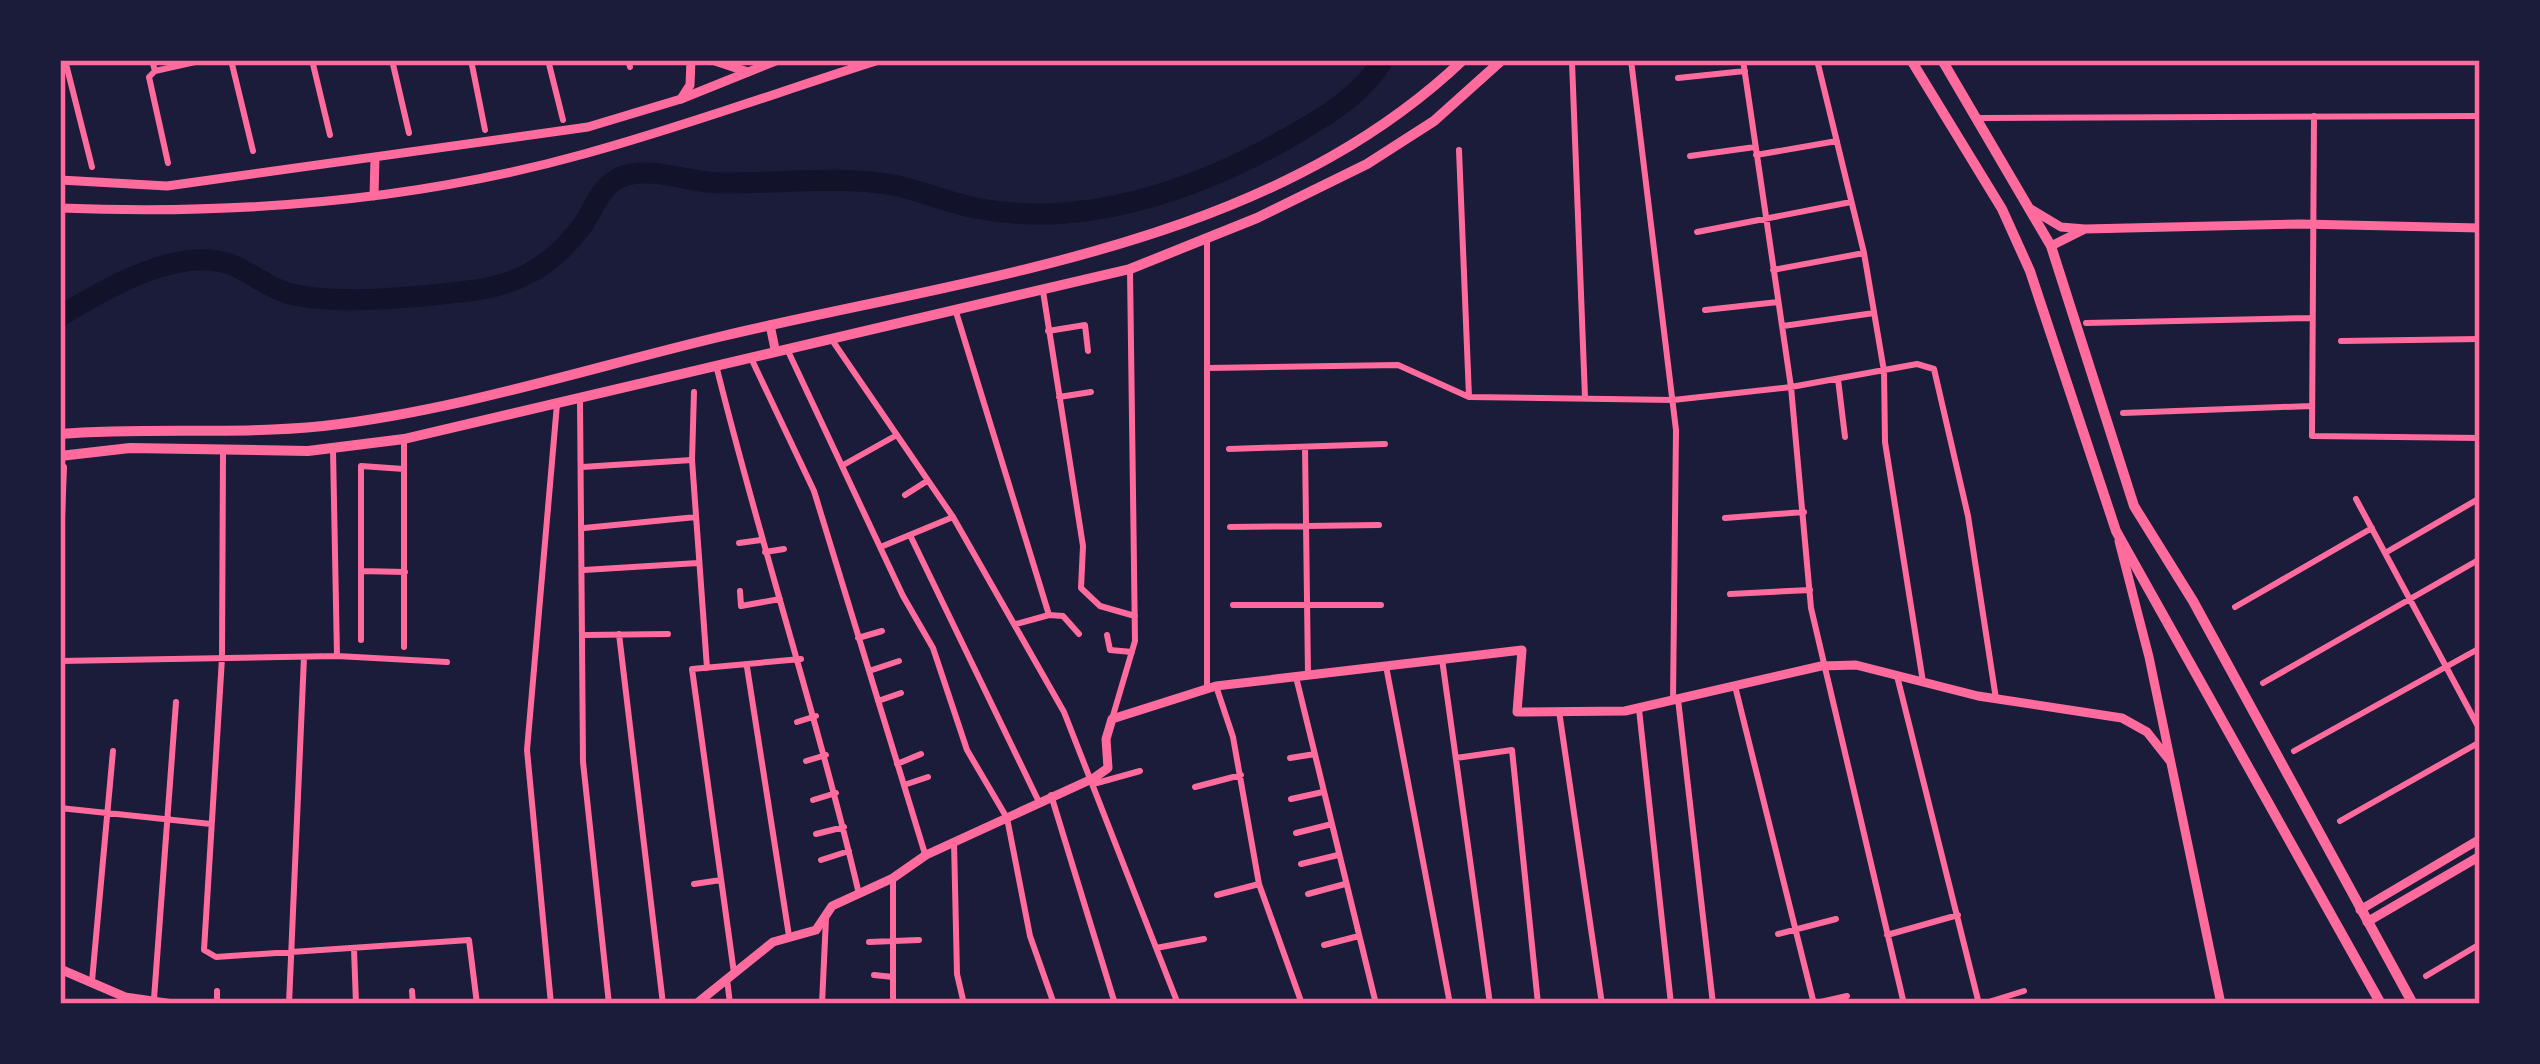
<svg xmlns="http://www.w3.org/2000/svg" width="2540" height="1064" font-family="'Open Sans',sans-serif">
  <rect width="100%" height="100%" fill="#1b1b3a"/>
  <g fill="none" stroke-linecap="round" stroke-linejoin="round">
    <path stroke="#12122b" stroke-width="21" d="M60 316C104 290 176 246 230 264 249 271 267 287 287 293 335 306 418 297 468 291 517 286 553 265 582 226 594 209 601 185 621 177 649 165 691 183 720 183 775 184 840 175 893 185 923 191 951 204 981 209 1085 228 1196 190 1286 139 1323 118 1361 96 1383 60"/>
    <path stroke="#ff6b9d" stroke-width="6" d="M65 60 92 167
      M152 60 155 71 204 60
      M231 60 253 151
      M312 60 330 135
      M392 60 409 133
      M471 60 485 130
      M548 60 563 120
      M628 60 630 67
      M1631 60 1676 430 1673 700
      M1743 60 1791 387 1811 608 1904 1004
      M1817 60 1864 253 1884 371 1885 442 1923 682
      M1572 62 1585 397
      M155 71 149 77 168 163
      M1678 78 1745 71
      M2314 116 2312 436 2480 438
      M1978 118 2480 116
      M1459 150 1469 397
      M1756 155 1837 141
      M1690 156 1755 147
      M1697 232 1851 202
      M1207 240V689
      M1773 270 1864 253
      M1043 291 1083 546 1081 588 1100 606 1135 616
      M1705 310 1778 302
      M956 312 1049 615 1016 624
      M2086 323 2310 318
      M1783 326 1874 313
      M1048 331 1085 325 1088 351
      M832 340 953 517 1064 712 1178 1004
      M2341 341 2480 339
      M788 351 903 596 933 648 967 750 1007 818 1030 936 1054 1004
      M751 358 814 491 925 854
      M716 365C760 543 817 716 859 894
      M1207 368 1398 365 1469 397 1673 400 1791 387 1917 364 1934 369 1968 516 1996 699
      M1838 379 1845 437
      M694 392 692 460 707 668
      M1059 397 1091 392
      M580 400 583 762 609 1004
      M2123 413 2311 406
      M1305 447 1308 675
      M1229 449 1385 444
      M333 450 337 656
      M223 453 222 658 204 950 216 957 469 940 477 1004
      M845 464 895 436
      M582 467 692 460
      M905 495 927 481
      M2356 499 2480 730
      M1725 518 1804 512
      M1230 527 1379 525
      M584 528 696 517
      M910 535 1038 800
      M739 543 761 540
      M883 546 953 517
      M765 552 784 549
      M2385 553 2480 498
      M60 569 64 467
      M584 570 698 563
      M361 571 405 572
      M740 591 741 606 780 599
      M1730 594 1810 590
      M1233 605H1381
      M2235 607 2372 528
      M1049 615 1063 616 1079 634
      M619 634 663 1004
      M586 635 668 634
      M1107 635 1110 650 1132 652
      M858 638 882 631
      M361 640V466L404 469
      M404 647V440
      M1442 659 1490 1004
      M60 661 337 656 447 662
      M1386 666 1450 1004
      M747 667 789 936
      M869 671 899 661
      M1897 676 1979 1004
      M1296 677 1376 1004
      M2263 683 2480 559
      M1216 686 1233 737 1259 884 1302 1004
      M1735 686 1814 1004
      M1678 699 1713 1004
      M878 701 901 693
      M1639 709 1671 1004
      M1559 711 1602 1004
      M1112 719 1135 641 1130 270
      M797 722 816 716
      M2294 751 2480 648
      M1290 758 1315 754
      M1456 758 1512 750 1538 1004
      M806 761 826 755
      M897 764 921 754
      M1097 783 1140 771
      M904 785 928 777
      M1195 787 1241 775
      M1051 795 1115 1004
      M1291 799 1323 792
      M813 800 836 793
      M60 808 211 824
      M2340 821 2480 742
      M1296 833 1332 824
      M816 834 844 827
      M954 842 957 974 964 1004
      M821 860 849 851
      M1301 864 1338 855
      M893 878V1004
      M694 884 721 880
      M1308 894 1345 884
      M1217 895 1259 884
      M1778 934 1836 919
      M1887 935 1958 915
      M869 942 919 940
      M1324 945 1359 936
      M1156 948 1204 939
      M354 949 356 1004
      M734 973 692 669 801 659
      M874 975 893 977
      M2426 976 2480 944
      M727 979 730 1004
      M92 981 113 751
      M217 991V1004
      M412 991 413 1004
      M154 999 176 702
      M1816 1003 1847 996
      M289 1004 304 657
      M551 1004 527 750 557 404
      M822 1004 826 918
      M1226 1004 1228 1003
      M1982 1004 2024 991"/>
    <path stroke="#ff6b9d" stroke-width="9" d="M712 60 748 72
      M681 99 690 85 691 60
      M770 325 775 349
      M2119 541 2149 657 2221 1004
      M2360 910 2480 839
      M2367 922 2480 856
      M60 969 125 997 173 1004
      M696 1004 773 942 816 930 832 906 893 878 926 855 1094 778 1108 768 1106 739 1112 719 1216 686 1522 650 1517 712 1625 711 1821 666 1856 665 1978 696 2122 718 2147 732 2170 761"/>
    <path stroke="#ff6b9d" stroke-width="9" d="M60 180 167 186 588 127 681 99 778 60
      M374 196 375 158
      M60 208C234 215 415 201 584 154 683 127 781 91 879 60
      M2031 209 2061 227 2085 229 2051 246
      M2085 229 2301 224 2480 228"/>
    <path stroke="#ff6b9d" stroke-width="10" d="M1911 60 2002 209 2030 271 2116 531 2381 1004
      M1942 60 2051 246 2134 506 2193 601 2413 1004
      M60 434C148 427 236 435 323 426 457 411 592 367 723 336 975 276 1266 247 1463 60
      M60 456 130 448 308 451 404 439 1130 269 1257 218 1367 164 1434 121 1502 60"/>
  </g>
  <rect width="2540" height="1064" fill="none" stroke="#1b1b3a" stroke-width="126"/>
  <rect x="63" y="63" width="2414" height="938" fill="none" stroke="#ff6b9d" stroke-width="4.5"/>
</svg>
